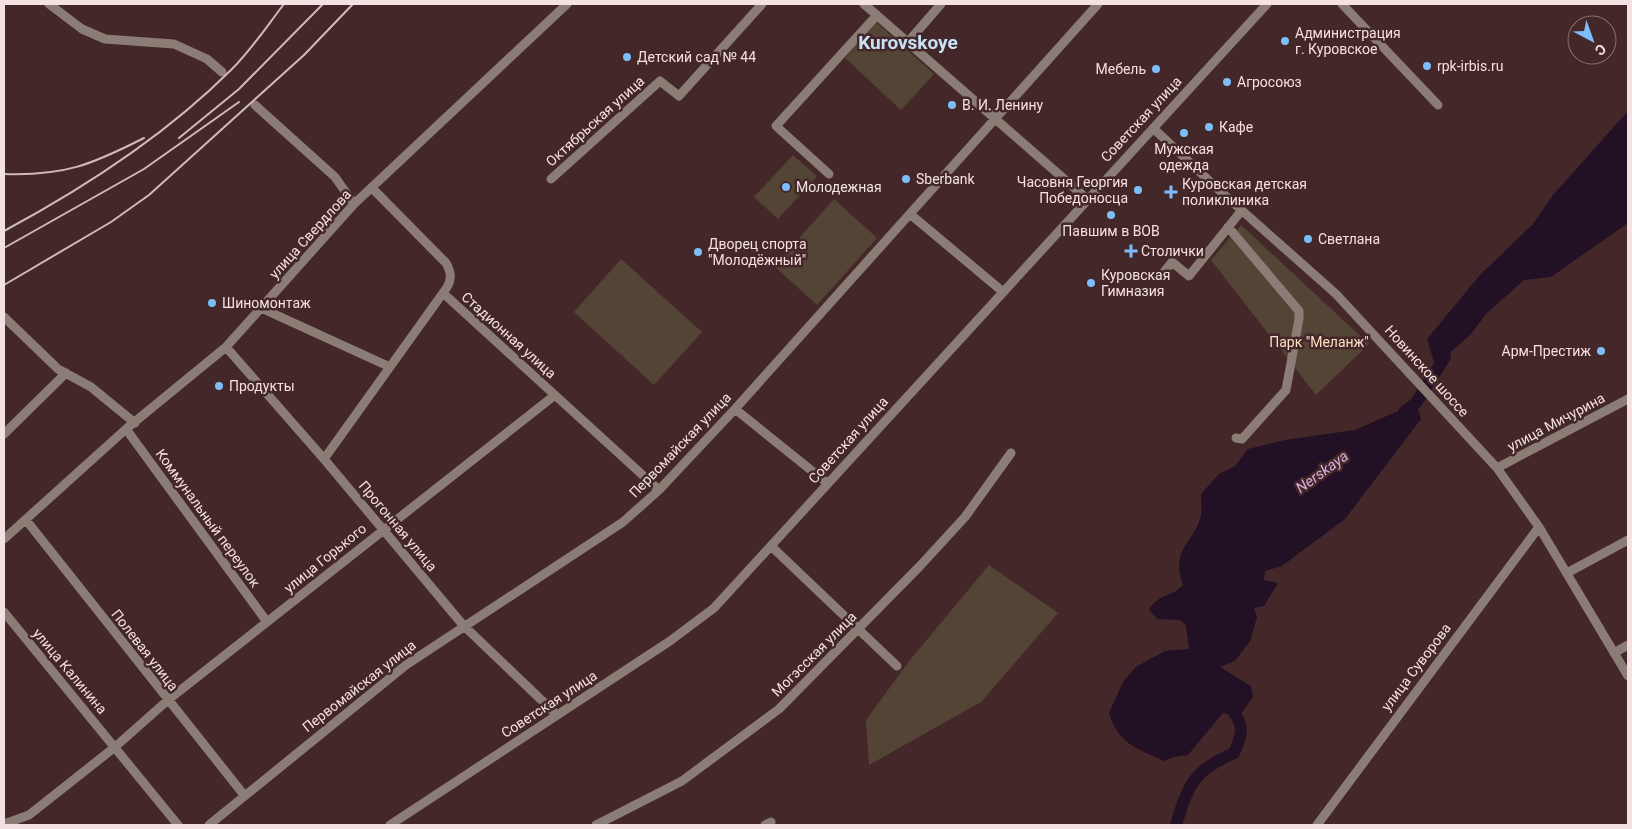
<svg xmlns="http://www.w3.org/2000/svg" width="1632" height="829" font-family="Roboto,sans-serif">
  <rect width="100%" height="100%" fill="#442729"/>
  <path fill="#544435" d="M875 21 934 74 901 110 845 58Z
    M793 155 817 176 778 219 754 197Z
    M834 199 877 238 817 305 774 266Z
    M1241 225 1369 344 1316 395 1211 260Z
    M621 259 702 332 654 385 574 312Z
    M989 565 1058 613 981 702 869 765 866 720 910 660Z"/>
  <path fill="#221025" d="M1628 111V223L1551 277 1524 280 1486 314 1471 334 1446 356 1437 372 1427 339 1480 275 1533 224 1553 195Z
    M1416 403 1421 419 1345 519 1282 566 1265 571 1264 580 1278 583 1264 606 1254 608 1257 617 1250 641 1235 661 1220 667 1251 686 1253 697 1239 717 1223 713 1188 755 1174 757 1164 761C1137 748 1119 745 1109 713L1123 682 1136 667 1165 651 1189 649 1186 625 1180 620 1157 619 1149 609C1163 591 1171 598 1183 585 1169 548 1197 541 1201 514 1202 508 1201 501 1201 494L1219 474 1235 466 1248 449 1285 440 1355 430Z"/>
  <g fill="none" stroke-linecap="round" stroke-linejoin="round">
    <path stroke="#221025" stroke-width="12" d="M1404 412 1416 403 1445 357
      M1176 825C1188 785 1194 770 1234 753 1244 731 1244 723 1228 705"/>
    <path stroke="#8c7c76" stroke-width="9" d="M49 4 82 29 105 39 174 44 207 59 222 72
      M864 4 1087 199
      M1342 4 1438 105
      M908 42 941 4
      M255 105 335 177 354 204
      M1153 128 1220 191 1336 294 1497 468 1539 527 1628 676
      M829 174 776 126 877 15
      M551 179 660 81 679 96 762 4
      M372 188 446 263C453 275 451 283 443 293L659 490
      M910 214 1002 291
      M1228 227 1299 311V319L1286 390 1242 439 1236 438
      M1160 277 1172 262 1189 276 1242 210
      M261 308 390 367
      M4 317 58 369 91 387 135 423
      M226 347 324 459 463 625 557 715
      M735 409 827 483
      M126 429 267 622
      M4 434 66 373
      M324 459 443 293
      M1497 468 1628 399
      M26 520 244 795
      M4 539 126 429 226 347 354 204 567 4
      M772 547 897 666
      M1567 573 1628 540
      M4 612 178 825
      M1614 653 1628 645
      M4 824 29 815 115 747 168 700 555 395
      M209 825 406 665 623 522 659 490 735 409 1098 4
      M390 825 670 641 714 608 1267 4
      M596 825 682 781 779 709 919 567 965 517 1011 453
      M765 825 771 822
      M1317 825 1539 527"/>
    <path stroke="#cfbabb" stroke-width="2" d="M179 138 239 89 323 4
      M4 174C64 176 91 165 144 138
      M4 231C86 187 166 135 232 69 252 49 267 26 284 4
      M4 248 144 169 239 102
      M4 285 111 222 149 195 304 55 353 4"/>
  </g>
  <g fill="#7bbef8" stroke="#442729" stroke-width="2">
    <circle cx="1285" cy="41" r="5"/>
    <circle cx="627" cy="57" r="5"/>
    <circle cx="1427" cy="66" r="5"/>
    <circle cx="1156" cy="69" r="5"/>
    <circle cx="1227" cy="82" r="5"/>
    <circle cx="952" cy="105" r="5"/>
    <circle cx="1209" cy="127" r="5"/>
    <circle cx="1184" cy="133" r="5"/>
    <circle cx="906" cy="179" r="5"/>
    <circle cx="786" cy="187" r="5"/>
    <circle cx="1138" cy="190" r="5"/>
    <path d="M1168.5 184.5h5v5h5v5h-5v5h-5v-5h-5v-5h5z"/>
    <circle cx="1111" cy="215" r="5"/>
    <circle cx="1308" cy="239" r="5"/>
    <path d="M1128.5 243.5h5v5h5v5h-5v5h-5v-5h-5v-5h5z"/>
    <circle cx="698" cy="252" r="5"/>
    <circle cx="1091" cy="283" r="5"/>
    <circle cx="212" cy="303" r="5"/>
    <circle cx="1601" cy="351" r="5"/>
    <circle cx="219" cy="386" r="5"/>
  </g>
  <g text-anchor="middle" stroke-width="5" stroke-linejoin="round" paint-order="stroke">
    <g font-size="14" fill="#f5e1e2" stroke="#442729" text-anchor="start">
      <text x="1295" y="38">Администрация<tspan x="1295" dy="16">г. Куровское</tspan></text>
      <text x="637" y="62">Детский сад № 44</text>
      <text x="1437" y="71">rpk-irbis.ru</text>
      <text x="1146" y="74" text-anchor="end">Мебель</text>
      <text x="1237" y="87">Агросоюз</text>
      <text x="962" y="110">В. И. Ленину</text>
      <text x="1219" y="132">Кафе</text>
      <text x="1184" y="154" text-anchor="middle">Мужская<tspan x="1184" dy="16">одежда</tspan></text>
      <text x="916" y="184">Sberbank</text>
      <text x="1128" y="187" text-anchor="end">Часовня Георгия<tspan x="1128" dy="16">Победоносца</tspan></text>
      <text x="1182" y="189">Куровская детская<tspan x="1182" dy="16">поликлиника</tspan></text>
      <text x="796" y="192">Молодежная</text>
      <text x="1111" y="236" text-anchor="middle">Павшим в ВОВ</text>
      <text x="1318" y="244">Светлана</text>
      <text x="708" y="249">Дворец спорта<tspan x="708" dy="16">"Молодёжный"</tspan></text>
      <text x="1141" y="256">Столички</text>
      <text x="1101" y="280">Куровская<tspan x="1101" dy="16">Гимназия</tspan></text>
      <text x="222" y="308">Шиномонтаж</text>
      <text x="1591" y="356" text-anchor="end">Арм-Престиж</text>
      <text x="229" y="391">Продукты</text>
    </g>
    <g font-size="14" fill="#f5e1e2" stroke="#442729">
      <text transform="translate(1141 119) rotate(-47)" y="5">Советская улица</text>
      <text transform="translate(595 121) rotate(-42)" y="5">Октябрьская улица</text>
      <text transform="translate(310 234) rotate(-48)" y="5">улица Свердлова</text>
      <text transform="translate(509 335) rotate(42)" y="5">Стадионная улица</text>
      <text transform="translate(1427 371) rotate(48)" y="5">Новинское шоссе</text>
      <text transform="translate(1556 422) rotate(-28)" y="5">улица Мичурина</text>
      <text transform="translate(848 440) rotate(-48)" y="5">Советская улица</text>
      <text transform="translate(680 445) rotate(-46)" y="5">Первомайская улица</text>
      <text transform="translate(208 518) rotate(54)" y="5">Коммунальный переулок</text>
      <text transform="translate(398 526) rotate(50)" y="5">Прогонная улица</text>
      <text transform="translate(325 558) rotate(-39)" y="5">улица Горького</text>
      <text transform="translate(145 650) rotate(52)" y="5">Полевая улица</text>
      <text transform="translate(814 654) rotate(-45)" y="5">Могэсская улица</text>
      <text transform="translate(1416 667) rotate(-53)" y="5">улица Суворова</text>
      <text transform="translate(70 671) rotate(50)" y="5">улица Калинина</text>
      <text transform="translate(359 686) rotate(-38)" y="5">Первомайская улица</text>
      <text transform="translate(549 704) rotate(-33)" y="5">Советская улица</text>
    </g>
    <g font-size="14" fill="#fbdfc5" stroke="#442729">
      <text x="1319" y="347">Парк "Меланж"</text>
    </g>
    <g font-size="15" font-style="italic" fill="#d8afdd" stroke="#442729">
      <text transform="translate(1322 472) rotate(-36)" y="5">Nerskaya</text>
    </g>
    <g font-size="19" font-weight="bold" fill="#c9e1f7" stroke="#442729">
      <text x="908" y="49">Kurovskoye</text>
    </g>
  </g>
  <rect width="1632" height="829" fill="none" stroke="#f5e1e2" stroke-width="10"/>
  <g transform="translate(1592 40) rotate(139)"><circle r="24" fill="#442729" stroke="#8b7173"/>
  <path d="M0-4L9 19L0 12L-9 19Z" fill="#7bbef8"/>
  <text y="-8" font-size="14" font-weight="bold" text-anchor="middle" fill="#f5e1e2">С</text>
  </g>
</svg>
